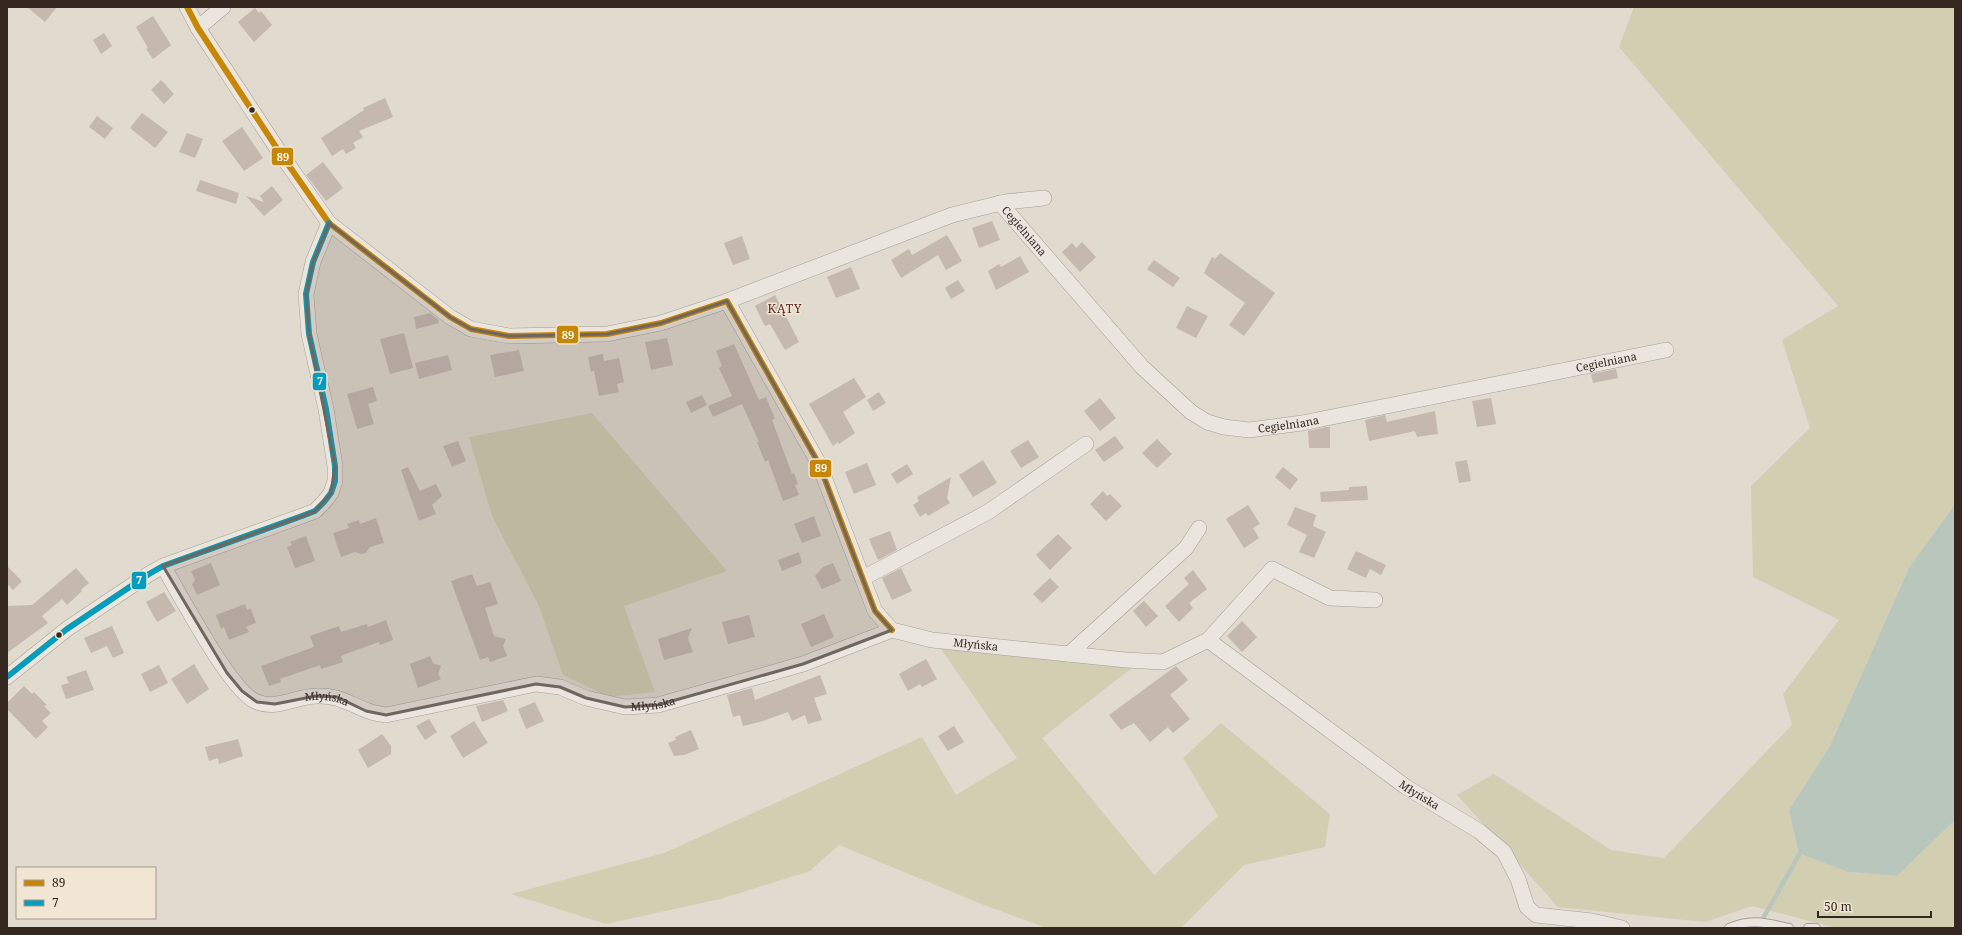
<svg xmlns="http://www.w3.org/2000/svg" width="1962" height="935" font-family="'Noto Serif',serif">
  <rect width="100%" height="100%" fill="#e1dace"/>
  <path fill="#d2ceb2" d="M1634 7H1955V504L1909 568 1830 746 1789 810 1848 872 1897 876 1955 820V928H1836L1752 906 1705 922 1558 907 1457 795 1494 774 1611 850 1664 858 1792 725 1783 694 1839 620 1753 577 1751 486 1810 428 1782 340 1838 306 1619 47Z
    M592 413 727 571 624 606 655 692 609 697 563 675 539 606 492 516 469 437Z
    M938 645 1133 667 1042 738 1154 875 1218 816 1183 758 1221 723 1330 814 1325 847 1244 865 1181 928H1046L979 903 839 845 810 871 720 899 606 924 511 894 664 853 922 737 956 795 1017 758Z"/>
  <path fill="#b8c6bc" d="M1955 504V820L1897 876 1848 872 1799 853 1789 810 1830 746 1909 568Z"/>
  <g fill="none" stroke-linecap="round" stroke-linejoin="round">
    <path stroke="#b8c6bc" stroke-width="4.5" d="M1762 920 1803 848
      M1760 928V927"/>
  </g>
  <path fill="#c4b8af" d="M27 7H57L45 22Z
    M255 8 259 13 261 11 272 25 254 42 238 22Z
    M153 16 171 45 153 59 146 49 148 48 136 27Z
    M104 33 112 46 101 54 93 40Z
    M161 80 174 94 164 104 151 90Z
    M385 98 393 117 359 131 363 137 353 143 356 148 346 154 343 149 332 156 321 138 364 110 363 108Z
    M142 113 168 132 155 148 130 128Z
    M97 116 113 128 105 139 89 127Z
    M242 127 263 158 244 171 222 141Z
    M187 133 203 139 195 158 179 152Z
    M323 162 343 188 326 201 306 175Z
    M200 180 239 193 236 204 196 191Z
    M272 186 283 200 264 216 246 196 264 202 260 196Z
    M992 221 1000 240 979 248 972 228Z
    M947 235 962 261 946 270 938 255 901 278 891 260 909 249 912 255Z
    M742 236 750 259 733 265 724 243Z
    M1082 242 1096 257 1080 272 1062 252 1072 243 1076 248Z
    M1220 253 1275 293 1244 336 1229 325 1245 303 1204 273 1212 257 1215 259Z
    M1020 256 1029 272 996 290 988 271 999 264 1001 267Z
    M1154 260 1180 278 1173 287 1147 269Z
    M851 267 860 289 836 298 827 277Z
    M958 280 965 291 951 299 945 288Z
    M775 295 799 342 785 350 770 324 765 326 755 306Z
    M1187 306 1208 316 1196 338 1176 328Z
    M430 313 438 319 439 323 416 329 414 317Z
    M404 333 413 368 390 374 380 339Z
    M667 338 673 365 651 370 645 342Z
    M734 344 759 400 766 397 775 419 772 420 792 474 794 473 798 484 795 485 799 495 783 501 768 460 765 462 757 442H759L742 404 713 417 708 406 732 396 719 368 722 366 716 351Z
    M519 350 524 371 495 377 490 355Z
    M603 354 604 361 619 358 624 382 617 384 619 392 599 396 594 371 591 372 588 357Z
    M448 355 452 370 419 379 415 363Z
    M1616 369 1618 378 1593 383 1591 374Z
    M854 378 866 397 843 412 855 433 839 444 838 442 833 446 809 404Z
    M373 387 377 401 368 404 374 424 357 429 347 394Z
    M879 392 886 403 873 411 867 400Z
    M702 395 707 405 691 413 686 402Z
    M1100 398 1116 418 1100 431 1084 411Z
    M1491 398 1496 424 1477 427 1472 401Z
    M1435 411 1438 434 1417 437 1415 431 1369 441 1365 420 1385 415 1387 422Z
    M1326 427H1330V448H1309L1308 431Z
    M1115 436 1124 448 1104 462 1095 450Z
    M1157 439 1172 454 1157 468 1142 453Z
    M1028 440 1039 457 1021 468 1010 451Z
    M458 441 466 461 452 467 443 446Z
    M983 460 997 483 973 497 959 475Z
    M1467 460 1471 481 1459 483 1455 462Z
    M867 463 876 485 854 494 845 472Z
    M907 464 913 474 897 484 891 474Z
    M408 467 420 491 436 484 442 496 432 505 436 514 419 521 401 470Z
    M1283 467 1298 479 1290 490 1275 477Z
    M951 477 947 498 950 503 928 516 926 513 920 517 913 505 919 501 917 497Z
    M1367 486 1368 500 1321 502 1320 492 1349 490V487Z
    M1103 491 1107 496 1110 494 1122 506 1106 521 1090 504Z
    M1248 505 1260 524 1253 528 1259 538 1244 548 1226 519Z
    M1295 507 1316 515 1313 526 1326 532 1314 558 1299 552 1307 535 1287 525Z
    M814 516 821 536 802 543 794 524Z
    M376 518 384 543 370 547 366 553 361 554 355 552 341 557 333 533 349 528 347 524 359 520 360 524Z
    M890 531 897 550 878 560 869 539Z
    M1058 534 1072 548 1050 570 1036 555Z
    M306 536 315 561 295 568 287 547 292 545 290 542Z
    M1356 551 1386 565 1381 575 1370 569 1366 578 1347 569Z
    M799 552 802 563 782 571 778 560Z
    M211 563 220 585 197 595 192 584 195 580 191 571Z
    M833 563 841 581 822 589 815 576 823 567Z
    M7 566 22 581 13 590 7 584Z
    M76 568 89 583 81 590 82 591 67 605 62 599 42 616 48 623 7 653V606L32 605Z
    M901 568 912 591 892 600 882 578Z
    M1193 570 1207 589 1189 603 1193 608 1179 622 1165 606 1189 584 1184 578Z
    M472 574 477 586 490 582 498 604 485 608 494 636 506 639 503 646 507 656 490 662 488 657 480 660 451 581Z
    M1050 578 1059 587 1042 603 1033 594Z
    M164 592 176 611 157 622 146 602Z
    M1144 601 1158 616 1146 627 1133 611Z
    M245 604 247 610 251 609 256 623 246 627 249 632 229 640 224 627 221 629 216 615Z
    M824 614 834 637 811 647 801 624Z
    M749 615 755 637 728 644 722 622Z
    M386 620 393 640 380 645 379 642 348 653 341 656 343 662 321 669 320 665 280 679 281 682 269 686 261 666 314 647 310 636 339 626 341 632 367 624 368 627Z
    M1242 621 1257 637 1242 652 1227 636Z
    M112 626 124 653 113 658 107 646 91 653 84 638Z
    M692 628 688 638 693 652 664 660 658 639Z
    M430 656 433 663 441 666 438 674 441 679 418 688 410 664Z
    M926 659 937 679 922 687 920 684 908 691 899 674Z
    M194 664 209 689 187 704 171 679Z
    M159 665 168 683 150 692 141 674Z
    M1176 666 1188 680 1170 695 1190 719 1173 733 1168 727 1150 742 1134 723 1121 730 1109 715Z
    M86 670 94 690 66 699 61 685 69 683 66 677Z
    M820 675 827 694 814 698 822 720 808 724 805 715 792 721 788 712 763 721 743 726 740 715 733 717 727 695 752 688 755 700Z
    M24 686 32 694 34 692 47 705 44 706 51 713 42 721 48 727 36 739 7 709V703Z
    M503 700 508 711 482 722 476 706Z
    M535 702 544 721 526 729 518 709Z
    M429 719 437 732 425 740 416 726Z
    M474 721 488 743 463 758 450 736Z
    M954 726 964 742 948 751 938 736Z
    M691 730 699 749 684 755 674 756 668 743 676 740 675 737Z
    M382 734 391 746V754L368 768 358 750Z
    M238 739 243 756 219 764 218 758 209 761 205 747Z"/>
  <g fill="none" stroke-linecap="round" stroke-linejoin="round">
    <defs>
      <path id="lane" d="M1729 928C1752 918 1766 923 1789 928
        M1808 928H1816"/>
      <g id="street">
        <path d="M187 7 198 28 278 150 329 223 450 317 471 329 509 336 607 334 661 323 727 301 819 464 875 611 892 630"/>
        <path d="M198 28 223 7"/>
        <path id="s1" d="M1000 203 1142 367 1191 412 1207 422 1224 427 1249 430 1302 423 1666 350"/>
        <path d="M727 301 952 215 1005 202 1044 198"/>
        <path id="s2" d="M163 566C180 594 231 693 257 702 277 710 297 696 317 696 338 695 347 703 366 710 372 713 380 714 386 715L536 684 560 687 586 698 625 707 658 705 803 664 892 630 932 640 1126 660 1163 662 1208 640 1272 569 1330 598 1375 600"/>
        <path d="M863 578 988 512 1086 444"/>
        <path id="s3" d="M1208 640 1406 787 1479 831 1504 852 1518 879 1527 907 1536 915 1592 921 1622 928"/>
        <path d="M1069 654 1186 548 1199 528"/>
        <path d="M7 677 67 629 149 574 163 566 302 516 315 511 324 502 331 493 335 481V466L326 409 309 334 306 294 313 262 329 223"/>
      </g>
    </defs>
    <use href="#lane" stroke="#a69f97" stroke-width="10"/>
    <use href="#street" stroke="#a69f97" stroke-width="16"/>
    <use href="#lane" stroke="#eae5de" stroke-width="8"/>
    <use href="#street" stroke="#eae5de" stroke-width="15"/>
    <defs>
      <path id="bus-1" d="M187 7 198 28 278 150 329 223 450 317 471 329 509 336 607 334 661 323 727 301 819 464 875 611 892 630"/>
      <path id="bus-2" d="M7 677 67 629 149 574 163 566 302 516 315 511 324 502 331 493 335 481V466L326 409 309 334 306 294 313 262 329 223"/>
    </defs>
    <use href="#bus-1" stroke="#f1e6d4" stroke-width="9"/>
    <use href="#bus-2" stroke="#f1e6d4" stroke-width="9"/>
    <use href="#bus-1" stroke="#c68608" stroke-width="6"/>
    <use href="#bus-2" stroke="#059cbd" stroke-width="6"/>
  </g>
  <path fill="#71665d" fill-opacity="0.2" stroke="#71665d" stroke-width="3" stroke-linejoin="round" d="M329 223 450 317 471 329 509 336 607 334 661 323 727 301 819 464 875 611 892 630 803 664 658 705 625 707 586 698 560 687 536 684 386 715 366 711 337 697 316 696 275 704 257 702 242 691 227 673 163 566 302 516 315 511 331 493 335 466 309 334 306 294 313 262Z"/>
  <g fill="#342720" stroke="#f1e6d4" stroke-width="1.5">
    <circle cx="252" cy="110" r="3.5"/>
    <circle cx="59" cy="635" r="3.5"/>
  </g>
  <g text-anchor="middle" stroke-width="3" stroke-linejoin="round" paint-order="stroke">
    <g font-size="11" fill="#342720" stroke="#f1e6d4">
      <text dy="4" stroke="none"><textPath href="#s1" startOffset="37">Cegielniana</textPath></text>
      <text dy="4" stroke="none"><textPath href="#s1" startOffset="709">Cegielniana</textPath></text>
      <text dy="4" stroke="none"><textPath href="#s1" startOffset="385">Cegielniana</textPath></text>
      <text dy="4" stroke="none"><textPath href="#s2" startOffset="910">Młyńska</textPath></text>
      <text dy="4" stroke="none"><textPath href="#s2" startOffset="238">Młyńska</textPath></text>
      <text dy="4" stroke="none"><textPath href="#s2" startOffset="574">Młyńska</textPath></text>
      <text dy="4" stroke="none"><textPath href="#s3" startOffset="262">Młyńska</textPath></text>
    </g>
    <g font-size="12" letter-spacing="1" fill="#5b2a24" stroke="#f1e6d4">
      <text x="785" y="313">KĄTY</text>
    </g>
  </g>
  <g stroke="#f1e6d4" stroke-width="1.5">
    <rect x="271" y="147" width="23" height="19" rx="4" fill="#c68608"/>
    <rect x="556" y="325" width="23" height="19" rx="4" fill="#c68608"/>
    <rect x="312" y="372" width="15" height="19" rx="4" fill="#059cbd"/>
    <rect x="809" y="459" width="23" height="19" rx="4" fill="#c68608"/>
    <rect x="131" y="571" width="16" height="19" rx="4" fill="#059cbd"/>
  </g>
  <g font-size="11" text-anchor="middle" font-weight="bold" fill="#fff">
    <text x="283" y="161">89</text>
    <text x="568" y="339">89</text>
    <text x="320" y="385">7</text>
    <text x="821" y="472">89</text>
    <text x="139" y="584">7</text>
  </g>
  <rect width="1962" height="935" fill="none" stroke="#342720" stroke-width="16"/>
  <rect x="16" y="867" width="140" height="52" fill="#f1e6d4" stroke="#a59a8c"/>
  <rect x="24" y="880" width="20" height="6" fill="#c68608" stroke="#a59a8c"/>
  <text x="52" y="887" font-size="12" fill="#342720">89</text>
  <rect x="24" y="900" width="20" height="6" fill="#059cbd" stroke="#a59a8c"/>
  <text x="52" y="907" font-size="12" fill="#342720">7</text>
  <path d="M1818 911v6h113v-6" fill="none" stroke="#342720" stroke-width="2"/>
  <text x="1824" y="911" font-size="12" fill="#342720" stroke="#f1e6d4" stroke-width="3" paint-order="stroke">50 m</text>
</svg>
